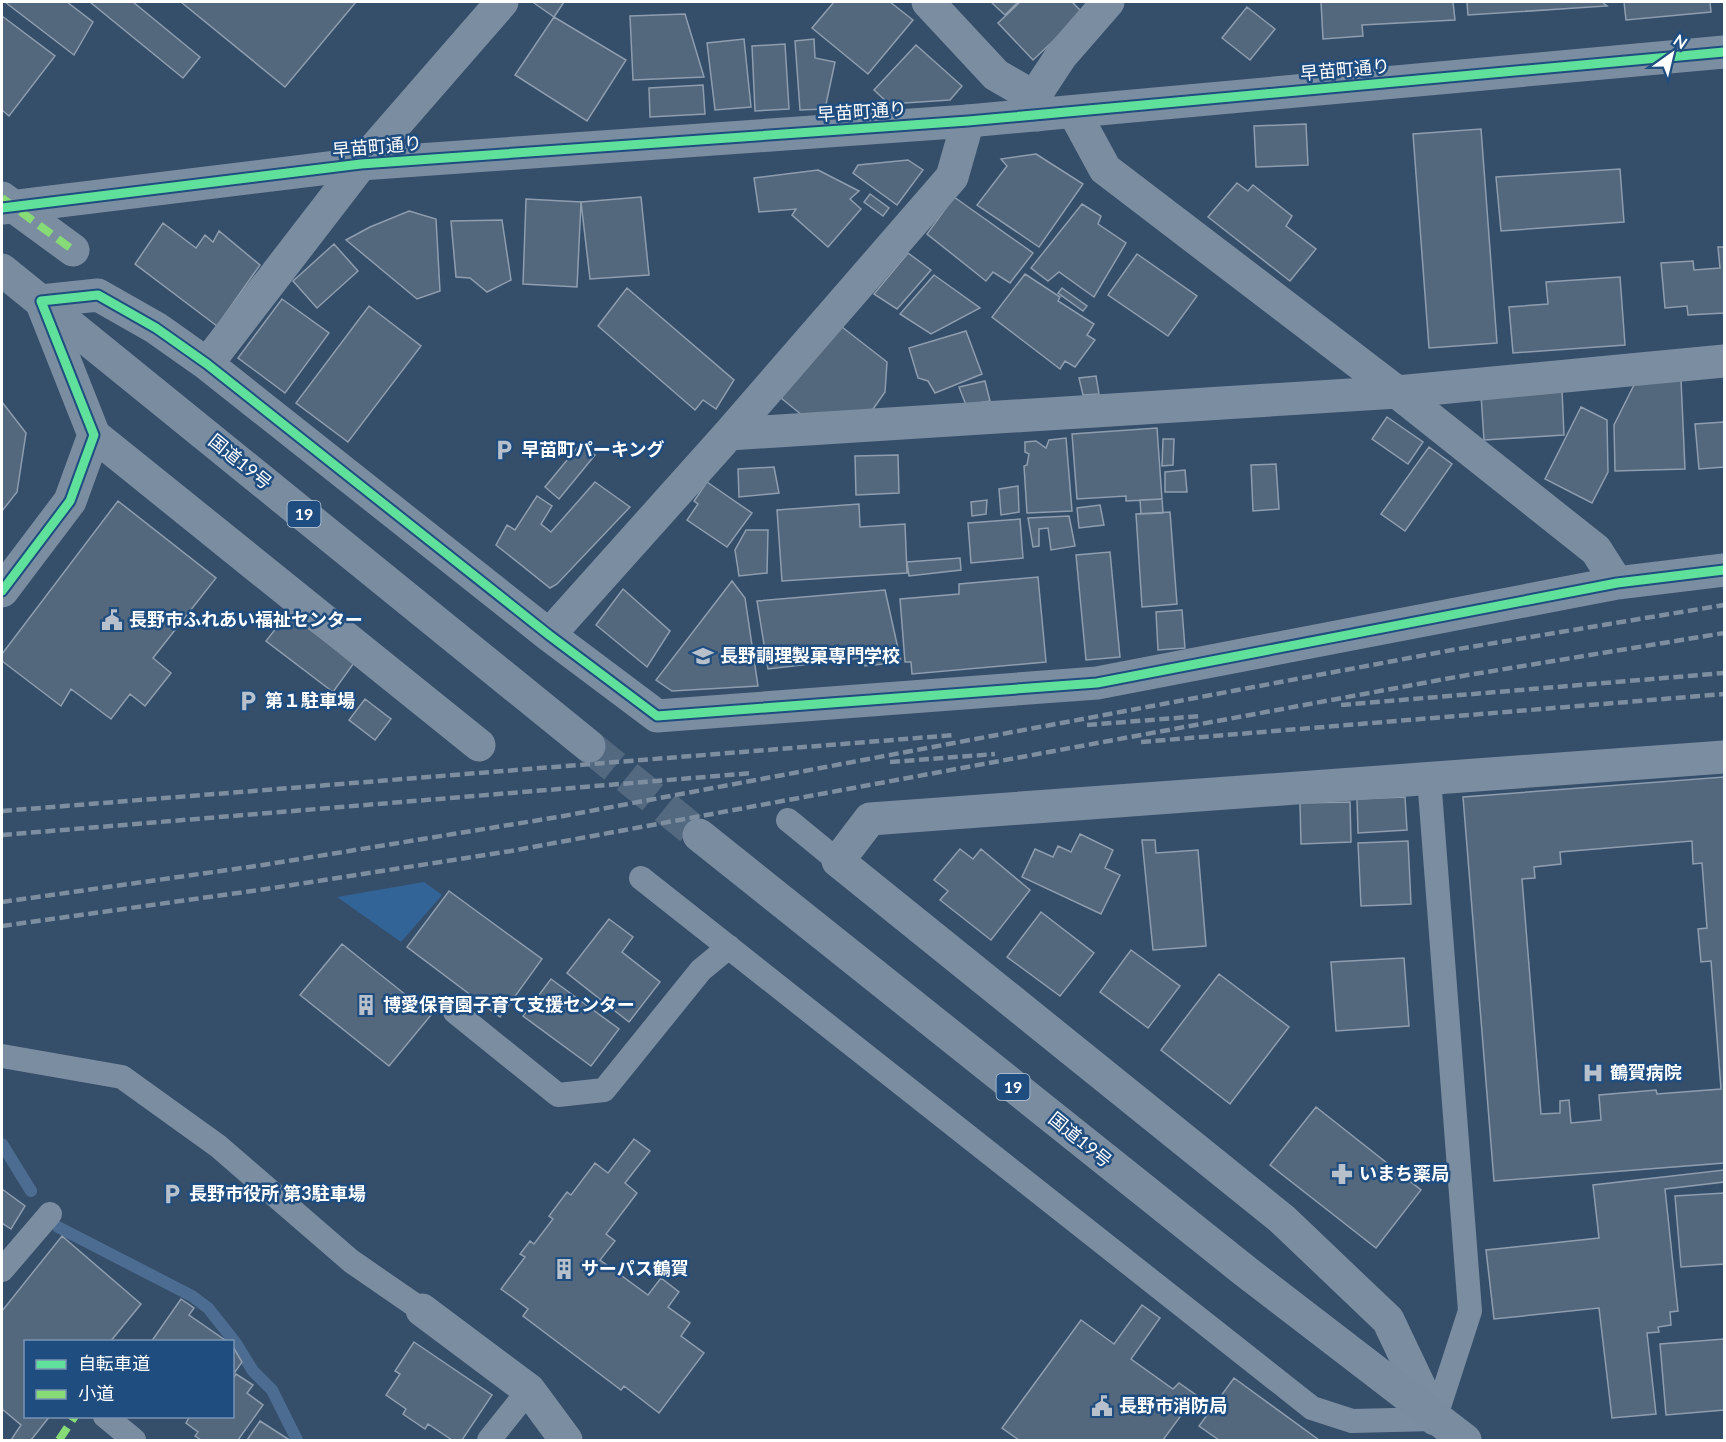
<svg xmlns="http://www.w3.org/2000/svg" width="1726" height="1442" font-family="Lato,'Noto Sans JP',sans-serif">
  <rect width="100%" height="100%" fill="#354e6a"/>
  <path fill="#336497" d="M424 882 442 895 401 942 337 897Z"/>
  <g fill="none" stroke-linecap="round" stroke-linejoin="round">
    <path stroke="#4c6d91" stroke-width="12" d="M2 1144 31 1191
      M58 1227 192 1296 208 1308 235 1342 253 1371 272 1390 297 1440"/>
  </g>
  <path fill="#53677d" stroke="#8e9eaf" stroke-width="1.5" fill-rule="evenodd" d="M5 2H67L93 22 74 55Z
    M90 2H133L200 57 183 78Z
    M181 2H356L285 87Z
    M535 2H564L554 17 534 3Z
    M834 2H890L913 20 868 74 812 28Z
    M991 2H1018L1005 15Z
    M1020 2H1072L1083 13 1033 60 998 23Z
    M1321 2H1453L1455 20 1362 25 1363 36 1323 39Z
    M1467 2H1602L1607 6 1468 15Z
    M1624 2H1710L1711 12 1626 20Z
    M1247 7 1275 29 1250 60 1222 38Z
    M685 14 704 77 633 80 630 16Z
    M2 16 55 56 9 116 2 110Z
    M554 17 626 60 587 121 515 75Z
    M744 39 751 107 715 110 707 43Z
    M814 39 815 58 835 62 825 109 800 110 795 41Z
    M785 44 789 109 755 111 752 46Z
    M916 45 962 86 950 100 889 104 874 90Z
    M703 85 705 114 650 117 649 88Z
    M1306 124 1308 165 1256 167 1254 126Z
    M1481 129 1497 343 1429 348 1413 134Z
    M1036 154 1083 184 1039 247 977 205 1007 166 1001 159Z
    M908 160 923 170 897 205 853 173 858 165Z
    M1620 169 1624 222 1501 231 1496 177Z
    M818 170 859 191 850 199 861 209 828 247 792 215 796 209 759 212 754 178Z
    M1237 183 1248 191 1253 185 1292 216 1286 226 1316 249 1290 281 1208 217Z
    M870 194 889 208 883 216 864 202Z
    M641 197 649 275 590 279 581 202Z
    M954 197 1033 253 1010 283 993 272 986 281 927 234Z
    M526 199 581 202 577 287 523 284Z
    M1082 204 1101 216 1098 224 1126 243 1094 297 1059 272 1048 281 1031 268Z
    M409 211 436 219 440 291 417 299 346 240 370 227Z
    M502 220 511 280 487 292 470 278 456 277 451 221Z
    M163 223 196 248 205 235 213 242 219 231 260 265 217 326 135 264Z
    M334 244 358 271 317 308 293 281Z
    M1718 247H1724V313L1688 315 1687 306 1665 308 1661 263 1693 261 1694 270 1720 268Z
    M908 253 931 270 897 309 874 294Z
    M1137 254 1197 296 1168 336 1108 295Z
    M1025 274 1060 297 1058 301 1094 324 1087 335 1095 340 1075 367 1065 361 1060 369 992 317Z
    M934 275 980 308 931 334 900 314Z
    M1620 277 1625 345 1513 353 1509 307 1548 304 1546 282Z
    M627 288 734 380 716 409 703 400 695 410 598 326Z
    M1062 288 1087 306 1083 311 1058 293Z
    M282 299 329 333 285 393 238 358Z
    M369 306 421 346 348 442 296 403Z
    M842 327 887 362 885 392 871 412 808 420 781 398Z
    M966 331 982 374 935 393 928 381 918 378 909 348Z
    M1096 376 1099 394 1083 395 1079 378Z
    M1681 380 1685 469 1615 471 1614 425 1636 381Z
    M985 381 990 401 966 405 959 387Z
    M1562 390 1564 435 1484 440 1481 395Z
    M2 402 26 433 17 492 2 511Z
    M1581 407 1607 420 1608 472 1592 503 1545 479Z
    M1387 417 1423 442 1408 464 1372 439Z
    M1724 422V467L1699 469 1695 424Z
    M1157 428 1162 499 1126 501V496L1077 499 1072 434Z
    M1066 438 1072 511 1027 513 1024 466 1027 465 1029 454 1025 452V442L1036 441 1046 448 1049 440Z
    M1163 439H1174L1173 465 1162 466Z
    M581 443 595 455 559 499 545 487Z
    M1429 447 1452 464 1405 531 1381 514Z
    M898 455 899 493 856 495 855 456Z
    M1276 464 1279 509 1253 511 1251 465Z
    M774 467 779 493 739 497 738 469Z
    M1185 470 1187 492H1165V472Z
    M595 482 630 507 557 584 550 588 496 545 507 525 515 530 537 496 552 506 541 524 551 532Z
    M707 482 752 513 727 547 687 520 698 504 694 501Z
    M1018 486 1019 512 1001 515 999 489Z
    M1162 499 1163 513 1141 514 1140 500Z
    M987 500 986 514 972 516 971 502Z
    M118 501 216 578 153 658 171 673 145 706 130 694 111 719 71 689 61 706 2 661V654Z
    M859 504 860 527 905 524 907 573 782 581 777 510Z
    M1100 505 1104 525 1079 528 1077 508Z
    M1170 512 1177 604 1142 607 1136 514Z
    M1069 516 1075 546 1051 550 1048 528 1039 529V546L1033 547 1028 518Z
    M1020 519 1023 558 971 563 968 523Z
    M746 530H768L767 573 739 576 735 550Z
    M1110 552 1120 657 1086 660 1076 555Z
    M960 558 961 570 909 576 907 562Z
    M1038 577 1046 662 912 674 911 662H905L900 599 959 594V584Z
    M732 581 745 598 758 686 672 691 656 680Z
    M623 589 670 631 647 667 596 625Z
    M885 590 901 662 865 666 862 658 768 669 757 601Z
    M1182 610 1185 648 1158 650 1156 612Z
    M288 613 354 663 333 692 266 641Z
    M365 699 391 719 375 740 349 720Z
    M1724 777V1163L1494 1181 1463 797ZM1692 841 1693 864 1702 863 1707 928 1698 929 1701 962 1711 961 1721 1089 1657 1094 1656 1090 1599 1095 1601 1120 1571 1123 1569 1100 1560 1101V1113L1541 1114 1522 879 1535 878 1534 867 1561 864 1560 852Z
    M1405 797 1407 830 1358 833 1357 799Z
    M1350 802 1351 842 1301 844 1300 803Z
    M1080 834 1113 850 1105 868 1120 875 1101 914 1022 877 1035 849 1053 857 1058 846 1071 852Z
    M1142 840H1155L1156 853 1198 850 1206 946 1153 950Z
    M1408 841 1411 904 1361 906 1358 843Z
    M960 849 973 859 981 849 1030 890 991 940 940 900 948 891 934 880Z
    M449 891 542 959 500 1017 407 947Z
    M1041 912 1094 953 1060 996 1007 957Z
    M609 919 633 937 622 952 660 982 629 1022 567 973Z
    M342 944 431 1015 389 1066 300 995Z
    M1131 950 1180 986 1148 1028 1100 992Z
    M1404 958 1409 1026 1336 1031 1331 962Z
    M1219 974 1289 1027 1230 1104 1161 1050Z
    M551 979 619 1029 591 1066 523 1016Z
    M1316 1107 1421 1190 1376 1248 1270 1165Z
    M634 1139 650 1151 625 1183 637 1193 606 1234 615 1241 600 1260 648 1295 661 1278 679 1292 668 1307 690 1323 681 1336 704 1353 659 1413 624 1386 621 1390 523 1316 528 1309 501 1289 525 1257 520 1254 530 1241 534 1244 553 1219 549 1216 567 1192 571 1195 595 1163 608 1173Z
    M1724 1170V1182L1665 1189 1678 1311 1670 1312 1671 1325 1658 1327 1659 1332 1647 1333 1656 1414 1612 1418 1599 1308 1494 1319 1486 1250 1599 1238 1593 1185Z
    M2 1189 25 1206 11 1229 2 1223Z
    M1724 1193V1264L1681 1267 1675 1196Z
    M62 1236 141 1304 110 1342H26V1416H50L31 1440H11L21 1425 2 1409V1311Z
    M181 1299 194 1308 189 1315 225 1340 224 1342H151Z
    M1142 1305 1160 1318 1131 1359 1173 1389 1179 1383 1196 1395 1163 1440H1019L1002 1428 1081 1320 1114 1344Z
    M1724 1339V1410L1666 1415 1660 1344Z
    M414 1342 492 1395 462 1440H452L428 1424 425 1429 403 1414 406 1409 386 1395 400 1374 395 1371Z
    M232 1345 242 1362 235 1372 232 1370Z
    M236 1374 253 1385 247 1393 263 1405 238 1440H201L195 1436 198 1432 186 1423 190 1416H232V1375L234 1377Z
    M1234 1378 1319 1440H1219L1199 1426Z
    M260 1421 288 1439 287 1440H247Z"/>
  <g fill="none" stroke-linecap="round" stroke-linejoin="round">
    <path stroke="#536980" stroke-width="33" stroke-dasharray="33 16" stroke-linecap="butt" d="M589 746 699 835"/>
    <path stroke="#7b8da0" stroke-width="24" d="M788 820 838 861
      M641 878 1312 1408 1352 1421 1435 1419 1470 1311 1429 778
      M455 1012 558 1095 604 1090 701 970 729 947
      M2 1056 122 1077 218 1146 351 1261 422 1310
      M2 1270 50 1214
      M105 1416 134 1440
      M489 1440 529 1390"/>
    <path stroke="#7b8da0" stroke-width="33" d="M2 198 73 250"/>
    <path stroke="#7b8da0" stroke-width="33" d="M928 2 996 75 1034 97
      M1074 112 1105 169 1397 392 1596 550 1617 583
      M1037 115 1034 97 1061 56 1108 2
      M207 364 361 164 502 2
      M729 434 1397 392 1724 361
      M94 435 479 745
      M2 591 70 501 94 435 41 301 98 295 156 328 207 364 549 635 657 716 1097 683 1617 583 1724 570
      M549 635 729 434 952 177 968 121
      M422 1310 529 1390 566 1440
      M1435 1419 1388 1320 1282 1219 838 861 870 819 1724 757"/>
    <path stroke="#7b8da0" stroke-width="33" d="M2 208 361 164 968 121 1724 52"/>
    <path stroke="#7a8ca0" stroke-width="33" d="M2 270 589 746
      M699 835 1245 1271 1465 1440"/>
    <path stroke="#7c8ea0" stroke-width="4.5" stroke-dasharray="10 4.5" stroke-linecap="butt" d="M1341 705 1724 673
      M1087 725 1201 716
      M1141 742 1724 694
      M890 762 995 754
      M2 811 955 735
      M2 835 753 773
      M2 902 263 865 558 817 1452 650 1724 605
      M2 926 266 889 511 851 1456 677 1724 633"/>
    <path stroke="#86db77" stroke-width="8" stroke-dasharray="15 8" stroke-linecap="butt" d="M2 198 73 250
      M59 1440 75 1416"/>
    <defs>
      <path id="cycleway" d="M2 208 361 164 968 121 1724 52
        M2 591 70 501 94 435 41 301 98 295 156 328 207 364 549 635 657 716 1097 683 1617 583 1724 570"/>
    </defs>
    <use href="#cycleway" stroke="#1f4d80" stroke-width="13"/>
    <use href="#cycleway" stroke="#60e19b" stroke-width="9"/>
  </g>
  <defs>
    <symbol id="parking-bare" viewBox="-9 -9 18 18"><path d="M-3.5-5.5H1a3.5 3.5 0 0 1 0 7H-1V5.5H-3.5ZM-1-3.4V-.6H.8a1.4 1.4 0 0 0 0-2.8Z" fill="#b8c1cb" stroke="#1f4d80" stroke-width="2.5" paint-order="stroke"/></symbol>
    <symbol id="civic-bare" viewBox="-9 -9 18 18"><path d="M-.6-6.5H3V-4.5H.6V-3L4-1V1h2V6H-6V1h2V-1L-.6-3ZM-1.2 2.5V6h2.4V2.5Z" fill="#b8c1cb" stroke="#1f4d80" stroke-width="2.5" paint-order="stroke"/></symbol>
    <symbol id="university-bare" viewBox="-9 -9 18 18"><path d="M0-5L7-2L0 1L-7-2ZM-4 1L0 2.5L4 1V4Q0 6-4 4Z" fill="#b8c1cb" stroke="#1f4d80" stroke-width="2.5" paint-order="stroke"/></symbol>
    <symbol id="building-bare" viewBox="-9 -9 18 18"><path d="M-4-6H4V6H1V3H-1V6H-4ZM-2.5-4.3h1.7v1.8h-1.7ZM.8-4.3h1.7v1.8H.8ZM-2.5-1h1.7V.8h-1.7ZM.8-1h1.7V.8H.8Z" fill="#b8c1cb" stroke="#1f4d80" stroke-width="2.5" paint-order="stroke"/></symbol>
    <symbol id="hospital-bare" viewBox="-9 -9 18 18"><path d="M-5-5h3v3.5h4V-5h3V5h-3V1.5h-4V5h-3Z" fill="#b8c1cb" stroke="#1f4d80" stroke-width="2.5" paint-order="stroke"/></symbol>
    <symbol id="pharmacy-bare" viewBox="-9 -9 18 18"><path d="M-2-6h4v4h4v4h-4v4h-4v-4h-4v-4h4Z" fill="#b8c1cb" stroke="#1f4d80" stroke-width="2.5" paint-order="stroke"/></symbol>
  </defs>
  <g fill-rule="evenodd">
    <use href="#parking-bare" x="489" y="435" width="30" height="30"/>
    <use href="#civic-bare" x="97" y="605" width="30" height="30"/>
    <use href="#university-bare" x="688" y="641" width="30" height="30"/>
    <use href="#parking-bare" x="233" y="686" width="30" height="30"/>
    <use href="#building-bare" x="351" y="990" width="30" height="30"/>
    <use href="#hospital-bare" x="1578" y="1058" width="30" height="30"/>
    <use href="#pharmacy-bare" x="1327" y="1159" width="30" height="30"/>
    <use href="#parking-bare" x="157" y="1179" width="30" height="30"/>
    <use href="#building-bare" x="549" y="1254" width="30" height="30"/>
    <use href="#civic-bare" x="1087" y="1391" width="30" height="30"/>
  </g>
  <g text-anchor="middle" stroke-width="5" stroke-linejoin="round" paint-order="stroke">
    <g fill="#1f4d80" stroke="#bccad9" stroke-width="1.5">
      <rect x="287.5" y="501" width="33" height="26" rx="4.5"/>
      <rect x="996.5" y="1074" width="33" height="26" rx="4.5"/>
    </g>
    <g font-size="16" font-weight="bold" fill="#fff">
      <text x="304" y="520">19</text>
      <text x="1013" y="1093">19</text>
    </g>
    <g font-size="18" fill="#fff" stroke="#1f4d80">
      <text transform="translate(1345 70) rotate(-5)" y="6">早苗町通り</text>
      <text transform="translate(862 112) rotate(-4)" y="6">早苗町通り</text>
      <text transform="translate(377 147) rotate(-5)" y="6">早苗町通り</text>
      <text transform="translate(240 462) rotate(39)" y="6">国道19号</text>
      <text transform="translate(1080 1140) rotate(39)" y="6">国道19号</text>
    </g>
    <g font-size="18" font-weight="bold" fill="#fff" stroke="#1f4d80" text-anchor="start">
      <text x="521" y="456">早苗町パーキング</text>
      <text x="129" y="626">長野市ふれあい福祉センター</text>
      <text x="720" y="662">長野調理製菓専門学校</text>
      <text x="265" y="707">第１駐車場</text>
      <text x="383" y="1011">博愛保育園子育て支援センター</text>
      <text x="1610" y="1079">鶴賀病院</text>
      <text x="1359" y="1180">いまち薬局</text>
      <text x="189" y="1200">長野市役所 第3駐車場</text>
      <text x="581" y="1275">サーパス鶴賀</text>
      <text x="1119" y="1412">長野市消防局</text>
    </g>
  </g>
  <rect width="1726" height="1442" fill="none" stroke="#ffffff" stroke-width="6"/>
  <rect x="24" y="1340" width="210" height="78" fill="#1f4d80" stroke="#7994b3" stroke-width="1.5"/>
  <rect x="36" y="1360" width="30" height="9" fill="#60e19b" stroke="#7994b3" stroke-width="1.5"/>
  <text x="78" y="1370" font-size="18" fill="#ffffff">自転車道</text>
  <rect x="36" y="1390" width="30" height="9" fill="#86db77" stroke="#7994b3" stroke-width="1.5"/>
  <text x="78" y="1400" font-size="18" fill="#ffffff">小道</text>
  <g transform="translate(1672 54) rotate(34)" stroke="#1f4d80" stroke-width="4.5" paint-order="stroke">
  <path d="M0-4.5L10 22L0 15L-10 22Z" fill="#ffffff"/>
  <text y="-9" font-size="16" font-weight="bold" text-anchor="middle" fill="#ffffff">N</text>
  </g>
</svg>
